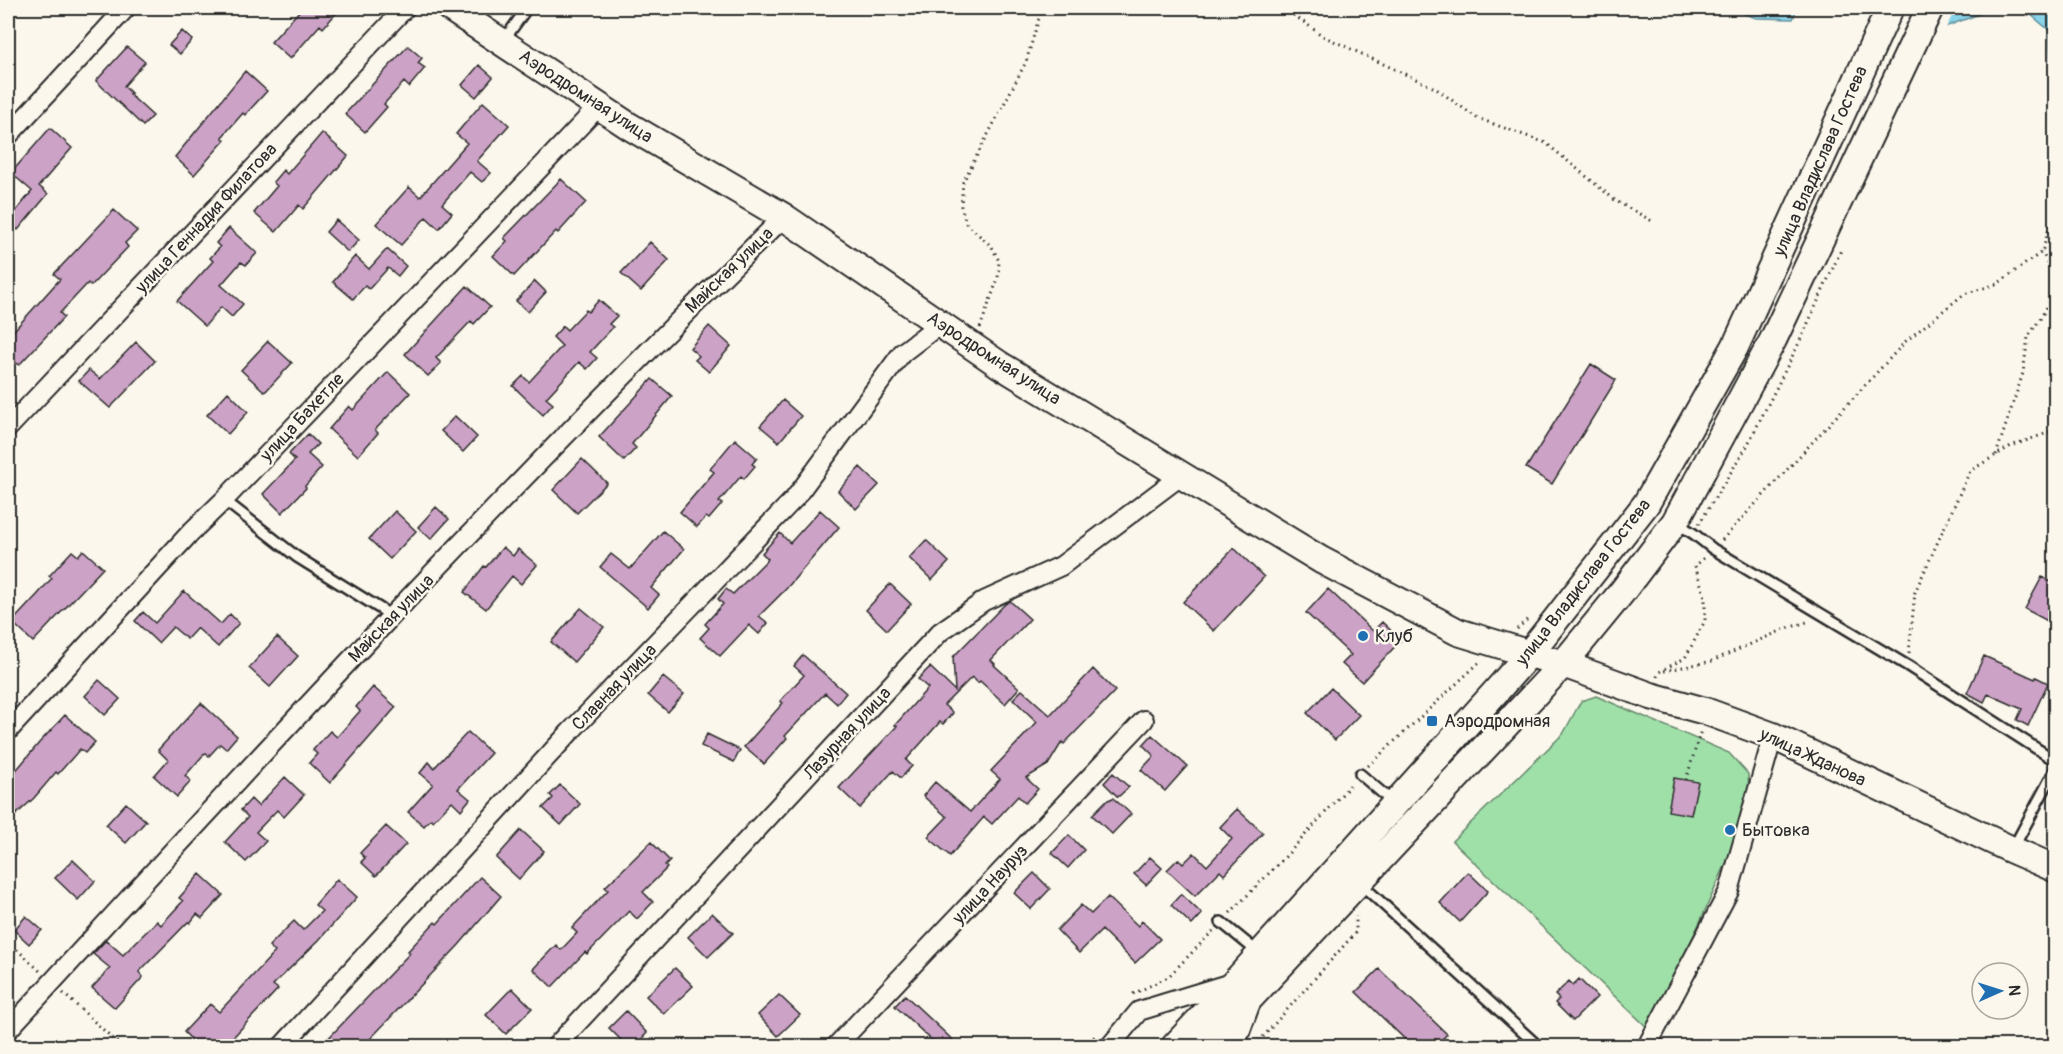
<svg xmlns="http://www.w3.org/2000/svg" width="2063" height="1054" font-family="Pangolin,sans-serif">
  <rect width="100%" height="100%" fill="#fbf7ec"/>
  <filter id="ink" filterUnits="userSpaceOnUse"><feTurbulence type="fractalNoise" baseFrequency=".0167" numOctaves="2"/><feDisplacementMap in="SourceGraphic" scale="12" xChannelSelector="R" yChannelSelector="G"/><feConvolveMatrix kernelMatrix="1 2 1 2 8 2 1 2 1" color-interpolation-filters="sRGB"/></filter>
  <g filter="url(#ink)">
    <path fill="#9fe0a9" stroke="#65866a" stroke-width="1.5" d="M1596 696 1729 753 1748 774 1750 810 1651 1031 1452 841 1563 734 1581 701Z"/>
    <path fill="#89d3e9" stroke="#63909d" stroke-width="1.5" d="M1728 8H1797L1793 19 1756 18Z
      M1912 8H1995L1916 38Z
      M2023 8H2055V69L2051 71 2050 31Z"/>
    <path fill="#fbf7ec" d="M1915 8H1956L1945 30 1917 41 1913 39 1911 18Z"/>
    <path fill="#cca2c6" stroke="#2b2b2b" stroke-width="1.5" d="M302 8H341L323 28 320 25 290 59 271 42Z
      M182 31 192 40 180 54 169 45Z
      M408 46 422 58 418 63 425 68 409 87 404 82 384 104 387 107 365 132 345 114Z
      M127 47 145 62 124 86 131 93 129 94 153 116 143 126 96 81Z
      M479 65 493 77 476 97 462 85Z
      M245 71 267 91 245 115 243 113 222 137 225 140 194 175 175 157Z
      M483 102 509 125 477 161 491 173 482 182 470 172 442 204 452 213 439 229 426 217 401 245 376 224 409 187 420 197 467 143 456 134Z
      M50 128 72 148 39 186 48 194 18 230 8 221 32 191 11 173Z
      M322 133 348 156 303 209 299 205 276 232 254 213 277 186 273 182 283 170 287 174Z
      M561 179 586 202 558 233 556 231 514 276 493 256 507 241 504 238Z
      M114 210 137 231 125 243 128 247 91 286 88 283 60 313 64 317 19 365 8 356V337L60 279 54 274Z
      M336 220 359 240 348 252 326 232Z
      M229 228 257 253 246 265 241 262 221 285 243 304 232 317 221 307 205 326 177 301 213 261 210 258 220 247 216 243Z
      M650 242 669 260 641 291 621 273Z
      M387 249 406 266 398 276 388 268 369 289 365 286 353 299 333 282 355 256 369 269Z
      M535 281 546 292 528 312 516 301Z
      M467 286 490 307 474 324 471 321 436 358 441 363 428 376 405 354Z
      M599 300 617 316 609 324 613 327 590 352 597 358 587 369 579 362 546 398 553 404 543 415 513 386 523 376 529 382 562 346 553 337 563 326 567 330 586 310 588 312Z
      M709 326 731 346 709 372 695 360 699 356 690 348Z
      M268 341 292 363 265 392 241 370Z
      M136 342 155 361 110 408 79 381 89 370 100 379Z
      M1591 364 1616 380 1552 484 1526 468Z
      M388 372 410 393 375 430 378 433 358 456 329 429 349 406 353 410Z
      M652 379 672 396 632 444 636 448 624 461 599 437Z
      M228 392 248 412 228 434 207 415Z
      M783 400 801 416 779 442 760 426Z
      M455 416 477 437 463 452 441 431Z
      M308 434 318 444 308 454 322 467 305 486 306 488 282 513 263 494 295 460 289 454Z
      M735 439 757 458 752 464 755 466 744 479 741 476 719 502 722 504 709 519 706 517 697 527 680 512 714 472 710 469Z
      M582 459 607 483 577 513 553 490Z
      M860 467 879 485 856 509 838 491Z
      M436 507 449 519 431 539 418 527Z
      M820 510 839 527 786 589 759 616 768 623 759 634 749 625 720 656 700 638 709 628 705 624 723 604 718 599 726 589 733 594 768 559 762 553 780 533 790 543Z
      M395 511 416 531 390 559 369 539Z
      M663 531 684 549 651 588 659 595 648 608 600 567 611 554 630 569Z
      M926 540 949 562 932 580 909 558Z
      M503 547 513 556 518 549 537 565 521 584 512 576 486 609 464 592 484 566 486 567Z
      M1234 548 1264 577 1214 631 1183 602Z
      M83 550 103 568 33 642 12 622 38 594 52 578 49 576 72 551 78 556Z
      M2042 577 2055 584V625L2025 609Z
      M890 584 911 604 887 630 866 610Z
      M1328 589 1373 631 1382 622 1401 640 1362 682 1342 664 1351 655 1306 613Z
      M184 591 221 624 230 614 239 623 218 647 197 628 187 639 173 627 158 643 135 621 143 612 155 623Z
      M1010 601 1030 619 991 660 995 664 994 665 1019 688 1005 704 980 681 978 683 972 677 944 705 953 713 943 724 940 722 906 760 912 766 901 778 893 771 860 808 839 788 897 726 895 725 928 688 918 679 930 667 955 691 953 657 1005 604Z
      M581 608 604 627 574 662 551 642Z
      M277 637 298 656 270 687 249 668Z
      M803 655 846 693 837 704 825 693 785 736 787 738 764 764 744 747 783 703 780 701 804 675 794 666Z
      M1984 656 2035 679 2036 677 2048 683 2028 726 2017 720 2022 709 1988 694 1984 702 1967 693Z
      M1093 669 1115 691 1064 744 1062 742 1048 765 1026 778 1038 789 1025 803 1018 796 992 824 984 817 950 856 928 837 947 817 923 796 935 782 970 812 1000 779 991 771 1037 722 1013 699 1022 690 1050 715Z
      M663 677 684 694 668 712 648 695Z
      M99 680 120 699 105 715 85 696Z
      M373 687 396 707 330 783 309 763 317 754 313 750 330 731 337 737 360 711 356 707Z
      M1331 688 1359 715 1335 740 1307 713Z
      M201 703 237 736 226 749 220 744 209 756 205 753 185 776 191 781 177 797 154 776 168 760 158 750Z
      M65 715 95 742 85 753 80 749 58 774 56 772 34 798 8 822V780L39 743Z
      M468 732 491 753 458 789 470 799 461 810 452 801 433 821 431 819 424 826 408 812 433 784 420 773 429 762 434 768Z
      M707 734 740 750 734 762 701 746Z
      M1152 735 1187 766 1165 791 1141 770 1154 756 1143 745Z
      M1113 773 1129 787 1118 797 1104 783Z
      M285 777 304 795 284 817 277 810 256 832 266 841 246 862 225 842 248 817 241 810 251 799 258 806Z
      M1674 778 1698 782 1691 815 1668 811Z
      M560 785 580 804 561 825 543 808 553 798 550 795Z
      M1113 798 1131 814 1112 834 1092 815 1106 801Z
      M126 803 146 821 126 843 106 825Z
      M1237 809 1263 833 1224 875 1220 871 1195 896 1167 870 1178 859 1183 864 1194 853 1207 866 1232 839 1220 827Z
      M386 826 406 844 376 876 361 862 365 858 360 853Z
      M521 830 544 851 519 879 496 858Z
      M1069 835 1084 850 1068 868 1052 853Z
      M651 842 670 861 665 866 667 868 643 892 653 902 637 919 629 911 587 954 585 952 552 987 533 969 556 945 561 950 577 933 572 928 608 890 605 887Z
      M1150 857 1162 868 1146 885 1134 874Z
      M73 860 95 881 78 900 55 878Z
      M1468 872 1488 891 1460 922 1440 903Z
      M1034 873 1050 889 1031 909 1014 893Z
      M200 874 223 895 202 918 197 914 190 923 188 922 139 972 143 977 115 1008 92 988 110 968 93 954 106 940 123 955 157 921 161 925 183 901 179 898Z
      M480 877 501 896 459 945 371 1038 363 1047H320L410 953 408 951 435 922 437 924Z
      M337 879 357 897 319 940 273 985 278 989 224 1047H199L184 1032 210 1004 219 1012 275 952 269 946 294 921 303 930 322 911 315 905Z
      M1181 894 1202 914 1192 925 1171 905Z
      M1108 897 1138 926 1142 921 1160 939 1135 963 1102 930 1079 953 1057 930 1081 905 1091 914Z
      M712 913 733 933 708 957 688 937Z
      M26 916 42 930 29 944 14 930Z
      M675 968 693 986 664 1014 646 996Z
      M1379 969 1447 1034 1435 1047H1413L1356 992Z
      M1579 979 1597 997 1573 1021 1555 1003 1559 999 1555 995 1569 981 1573 985Z
      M512 988 532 1008 506 1034 486 1015Z
      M779 995 800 1015 778 1036 758 1015Z
      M905 995 960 1047H939L895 1006Z
      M626 1011 647 1033 634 1047H628L609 1028Z"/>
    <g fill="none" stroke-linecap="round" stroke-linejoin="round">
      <defs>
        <path id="lane" d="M504 40 527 8
          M224 500 297 557 392 616
          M1677 523 1694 534 1713 549 1908 666 2056 761
          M1360 774 1394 803
          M2011 847 2017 841 2056 768
          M1361 884 1538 1046
          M1221 922 1259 953"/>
        <path id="street" d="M8 136 126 8
          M8 428 405 8
          M8 731 191 532 224 500 599 106
          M8 1030C261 754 515 478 784 217
          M282 1046 570 732 795 498 902 353 940 324
          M556 1046 940 632 984 601 1061 566 1182 475
          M836 1046 1144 720
          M1110 1046 1139 1011 1234 982
          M1235 1046 1252 1000
          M1647 1046 1729 891 1773 736"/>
        <path id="secondary" d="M450 8 629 126 784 217 1000 365 1321 560 1458 632 1563 664 1651 696 1705 711 1773 736 2010 849 2056 869
          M1175 1046 1236 981 1499 688 1529 654 1646 504 1735 347 1890 8
          M1205 1046 1563 664 1622 592 1675 522 1773 340 1930 8"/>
      </defs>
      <use href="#lane" stroke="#2b2b2b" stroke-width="14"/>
      <use href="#street" stroke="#2b2b2b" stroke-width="22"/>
      <use href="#secondary" stroke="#2b2b2b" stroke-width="30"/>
      <path stroke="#2b2b2b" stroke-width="3" stroke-dasharray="1.5 4.5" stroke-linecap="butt" d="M1284 8 1323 36 1435 88 1477 118 1546 143 1616 201 1652 221
        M980 328 998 278 999 261 992 247 966 223 961 206 963 182 1026 62 1042 8
        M1996 455 2023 373 2028 337 2042 316 2053 291 2050 268 2042 252
        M1699 524 1747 446 1799 343 1842 248
        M1722 540 1906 341 1964 294 1997 284 2042 252 2051 222 2056 220
        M1517 629 1530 617
        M1909 653 1915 592 1970 471 2011 446 2056 430
        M1664 671 1712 661 1785 629 1810 621
        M1657 677 1659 672 1685 658 1705 621V597L1695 566 1704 558
        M1368 766 1482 660
        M1686 780 1701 730
        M1230 913 1287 855 1353 782
        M8 941 41 972
        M63 993 121 1046
        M1133 994 1168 977 1213 931
        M1085 1046 1096 1035
        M1255 1046 1356 932V916"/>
      <use href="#lane" stroke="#fbf7ec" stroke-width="9"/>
      <use href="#street" stroke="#fbf7ec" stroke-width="18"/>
      <use href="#secondary" stroke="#fbf7ec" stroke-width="26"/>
    </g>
  </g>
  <g fill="#1f6fb2" stroke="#fbf7ec" stroke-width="2">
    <circle cx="1363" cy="636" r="6"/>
    <rect x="1426" y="715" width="12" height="12" rx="3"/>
    <circle cx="1730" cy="830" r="6"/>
  </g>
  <g text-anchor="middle" stroke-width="5" stroke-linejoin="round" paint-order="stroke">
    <g font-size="18" fill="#2b2b2b" stroke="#fbf7ec">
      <text transform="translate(586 96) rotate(33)" y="6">Аэродромная улица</text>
      <text transform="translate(1820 161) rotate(-66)" y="6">улица Владислава Гостева</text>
      <text transform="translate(206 218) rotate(-47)" y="6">улица Геннадия Филатова</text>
      <text transform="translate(729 270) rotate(-44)" y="6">Майская улица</text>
      <text transform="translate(994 358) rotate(33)" y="6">Аэродромная улица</text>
      <text transform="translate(302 417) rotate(-47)" y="6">улица Бахетле</text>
      <text transform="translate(1583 582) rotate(-52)" y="6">улица Владислава Гостева</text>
      <text transform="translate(391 618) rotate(-46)" y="6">Майская улица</text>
      <text transform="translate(614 687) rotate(-46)" y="6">Славная улица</text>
      <text transform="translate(847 733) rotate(-47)" y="6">Лазурная улица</text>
      <text transform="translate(1813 757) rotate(25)" y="6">улица Жданова</text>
      <text transform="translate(990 884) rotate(-47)" y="6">улица Науруз</text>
    </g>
    <g font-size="18" fill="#2b2b2b" stroke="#fbf7ec" text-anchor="start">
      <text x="1375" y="642">Клуб</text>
      <text x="1444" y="727">Аэродромная</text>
      <text x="1742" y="836">Бытовка</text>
    </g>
  </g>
  <rect width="2063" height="1054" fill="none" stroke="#fbf7ec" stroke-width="30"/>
  <rect x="15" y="15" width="2033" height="1024" fill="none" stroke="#2b2b2b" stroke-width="2" filter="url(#ink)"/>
  <g transform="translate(2000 991) rotate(87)"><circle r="28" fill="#fbf7ec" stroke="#a8a59f" stroke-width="1.5"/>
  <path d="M0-4.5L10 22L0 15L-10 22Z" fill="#1f6fb2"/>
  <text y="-9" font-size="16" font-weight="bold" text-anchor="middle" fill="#2b2b2b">N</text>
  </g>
</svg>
